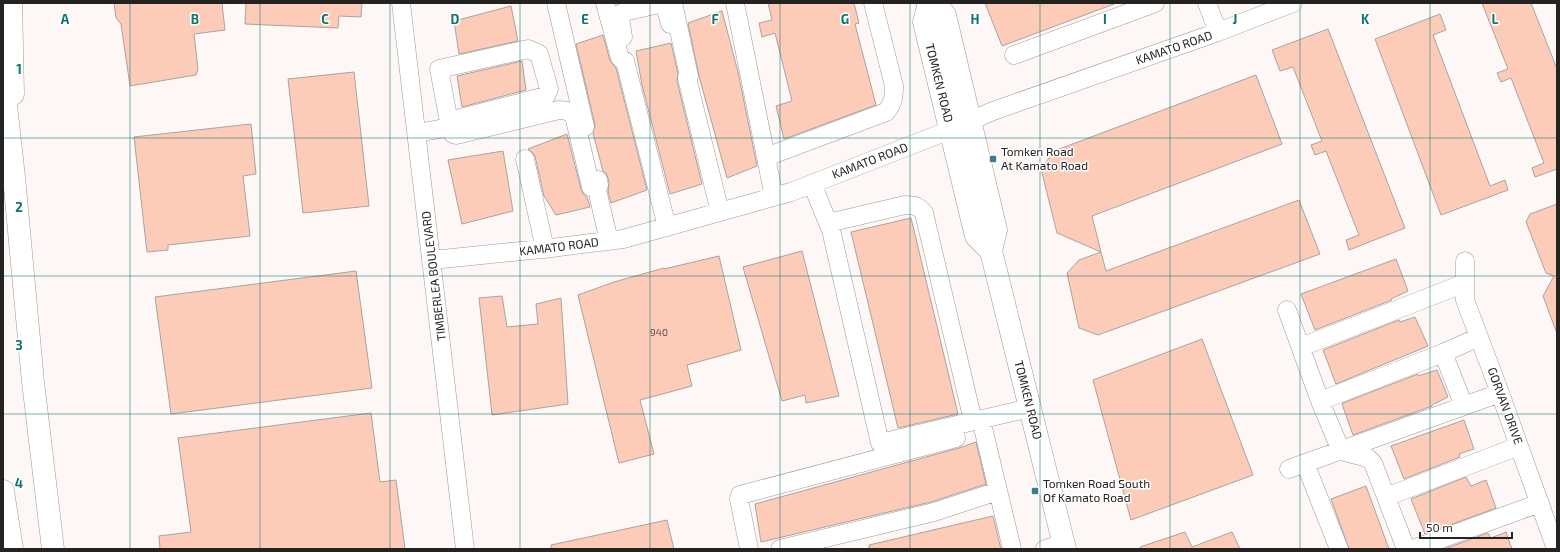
<svg xmlns="http://www.w3.org/2000/svg" width="1560" height="552" font-family="'Exo 2',sans-serif">
  <rect width="100%" height="100%" fill="#fdf7f5"/>
  <path fill="#fcccb9" stroke="#a9a3a1" d="M114 3H222L225 30 194 34 198 69 196 75 130 86 121 24 116 18Z
    M246 3H362L361 17 339 16 338 28 245 24Z
    M768 3H854L859 23 855 24 876 105 784 139 776 106 792 101 775 33 762 37 759 23 772 20Z
    M985 3H1114V4L1002 46Z
    M1482 3H1531L1557 69V169L1535 177 1532 168 1544 163 1511 78 1501 82 1497 73 1508 69Z
    M511 6 518 41 459 54 454 21Z
    M722 11 738 72 757 166 727 178 699 76 688 23Z
    M1440 14 1446 30 1433 35 1490 186 1505 180 1508 190 1441 215 1375 39Z
    M1328 29 1405 228 1349 250 1346 240 1359 235 1326 151 1315 155 1311 145 1322 141 1293 67 1280 71 1272 50Z
    M603 35 610 61 616 68 647 190 611 203 608 191 609 183 608 178 606 173 603 171 593 133 595 125 576 44Z
    M671 43 678 74 677 81 702 184 670 194 642 85 636 51Z
    M522 61 526 90 462 107 457 76Z
    M354 72 369 206 303 213 288 79Z
    M1256 75 1282 144 1092 216 1101 252 1057 233 1041 169 1054 151Z
    M251 124 256 174 243 176 250 236 168 245V250L147 252 134 137Z
    M567 134 581 189 583 194 587 197 590 207 556 215 544 196 535 156 532 152 528 149Z
    M503 151 513 211 462 224 448 160Z
    M1299 200 1320 254 1098 335 1079 328 1067 273 1079 260 1101 252 1106 271Z
    M1557 204V331H1556L1543 296 1554 276 1546 273 1526 222 1530 214Z
    M911 218 958 414 898 428 851 232Z
    M802 251 839 396 806 403 805 395 782 401 743 267Z
    M719 256 741 350 687 365 692 386 640 400 654 454 619 463 578 295 614 282 664 268V269Z
    M1396 259 1408 291 1391 299 1392 300 1315 330 1301 294Z
    M356 271 372 388 171 414 155 297Z
    M502 296 507 327 538 324 536 304 561 298 568 404 492 415 479 298Z
    M1415 317 1428 346 1336 384 1323 350 1399 320 1400 322Z
    M1202 339 1253 475 1131 520 1093 380Z
    M1437 370 1448 397 1432 405V406L1353 435 1342 404 1343 403 1418 374V376Z
    M371 413 380 482 396 480 405 549H160L159 536 191 532 178 438Z
    M1464 420 1474 449 1459 454 1460 457 1404 479 1391 446Z
    M976 442 986 484 931 502 761 542 755 504 959 448Z
    M1466 477 1471 486 1486 480 1496 508 1425 534 1411 499Z
    M1366 486 1389 549H1349L1331 499Z
    M993 516 1001 549H869V545Z
    M667 520 674 549H551V545Z
    M1185 532 1192 547 1232 532 1240 549H1140V547Z
    M1506 532 1512 549H1444L1488 533 1491 538Z"/>
  <g fill="none" stroke-linecap="round" stroke-linejoin="round">
    <defs>
      <path id="minor" d="M401 3 465 549
        M556 3 585 127
        M605 3 620 58 625 61 667 227
        M673 3 689 76 687 78 720 212
        M735 3 774 197
        M1207 3 1218 32
        M623 37 620 18V14L624 12 659 4 663 5 666 9 670 24
        M1014 55 1155 3
        M449 121 546 96 549 89 539 54 528 49 439 69 450 127
        M417 133 450 127 453 134 456 135 559 110C566 110 569 111 574 116L591 187 597 190
        M766 157 886 112C893 104 894 97 894 86L873 3
        M525 159 545 249
        M598 180 599 185 597 190 609 241
        M812 184 831 230 880 443 1030 408
        M828 223 905 205C914 205 919 206 924 213L973 421
        M432 260 551 248 623 239 791 192 950 130 993 111 1218 32 1293 3
        M1465 261V300L1500 393 1556 549
        M1287 310 1320 401 1341 451 1368 458 1373 463 1406 549
        M1301 347 1465 283
        M1443 353 1464 406
        M1320 401 1443 353 1479 337
        M984 432 1012 549
        M1305 463 1339 549
        M1289 469 1500 393
        M1386 497 1519 446
        M749 549 739 499 740 495 956 438
        M780 549 934 512 998 491
        M1045 549 1064 543
        M1413 549 1540 503"/>
      <path id="major" d="M929 3 924 22 976 236 991 251
        M935 3 945 15 996 230 991 251 1065 549"/>
      <path id="highway" d="M11 3 13 94
        M3 78 14 177 33 382 53 549
        M3 491 12 549"/>
    </defs>
    <use href="#minor" stroke="#9d9896" stroke-width="19"/>
    <use href="#major" stroke="#9d9896" stroke-width="23"/>
    <use href="#highway" stroke="#9d9896" stroke-width="23"/>
    <use href="#minor" stroke="#fff" stroke-width="18"/>
    <use href="#major" stroke="#fff" stroke-width="22"/>
    <use href="#highway" stroke="#fff" stroke-width="22"/>
  </g>
  <path fill="none" stroke="#0f766e" stroke-width="1" stroke-opacity="0.55" d="M130 3V549M260 3V549M390 3V549M520 3V549M650 3V549M780 3V549M910 3V549M1040 3V549M1170 3V549M1300 3V549M1430 3V549M3 138H1557M3 276H1557M3 414H1557"/>
  <g fill="#3d7c91" stroke="#fff" stroke-width="1.5">
    <rect x="989" y="155" width="8" height="8" rx="2"/>
    <rect x="1031" y="487" width="8" height="8" rx="2"/>
  </g>
  <g text-anchor="middle" stroke-width="3" stroke-linejoin="round" paint-order="stroke">
    <g font-size="10" fill="#5b4d48">
      <text x="659" y="336">940</text>
    </g>
    <g font-size="12" fill="#252322" stroke="#fff">
      <text transform="translate(1174 48) rotate(-19)" y="4">KAMATO ROAD</text>
      <text transform="translate(939 83) rotate(76)" y="4">TOMKEN ROAD</text>
      <text transform="translate(870 161) rotate(-21)" y="4">KAMATO ROAD</text>
      <text transform="translate(559 247) rotate(-7)" y="4">KAMATO ROAD</text>
      <text transform="translate(434 276) rotate(-97)" y="4">TIMBERLEA BOULEVARD</text>
      <text transform="translate(1028 400) rotate(76)" y="4">TOMKEN ROAD</text>
      <text transform="translate(1505 406) rotate(70)" y="4">GORVAN DRIVE</text>
    </g>
    <g font-size="12" fill="#252322" stroke="#fff" text-anchor="start">
      <text x="1001" y="156">Tomken Road<tspan x="1001" dy="14">At Kamato Road</tspan></text>
      <text x="1043" y="488">Tomken Road South<tspan x="1043" dy="14">Of Kamato Road</tspan></text>
    </g>
  </g>
  <g font-size="13" text-anchor="middle" font-weight="bold" fill="#0f766e" stroke="#fff" stroke-width="3" stroke-linejoin="round" paint-order="stroke">
    <text x="65" y="24">A</text>
    <text x="195" y="24">B</text>
    <text x="325" y="24">C</text>
    <text x="455" y="24">D</text>
    <text x="585" y="24">E</text>
    <text x="715" y="24">F</text>
    <text x="845" y="24">G</text>
    <text x="975" y="24">H</text>
    <text x="1105" y="24">I</text>
    <text x="1235" y="24">J</text>
    <text x="1365" y="24">K</text>
    <text x="1495" y="24">L</text>
    <text x="19" y="74">1</text>
    <text x="19" y="212">2</text>
    <text x="19" y="350">3</text>
    <text x="19" y="488">4</text>
  </g>
  <rect width="1560" height="552" fill="none" stroke="#252322" stroke-width="8"/>
  <path d="M1420 532v6h92v-6" fill="none" stroke="#252322" stroke-width="2"/>
  <text x="1426" y="532" font-size="12" fill="#252322" stroke="#ffffff" stroke-width="3" paint-order="stroke">50 m</text>
</svg>
